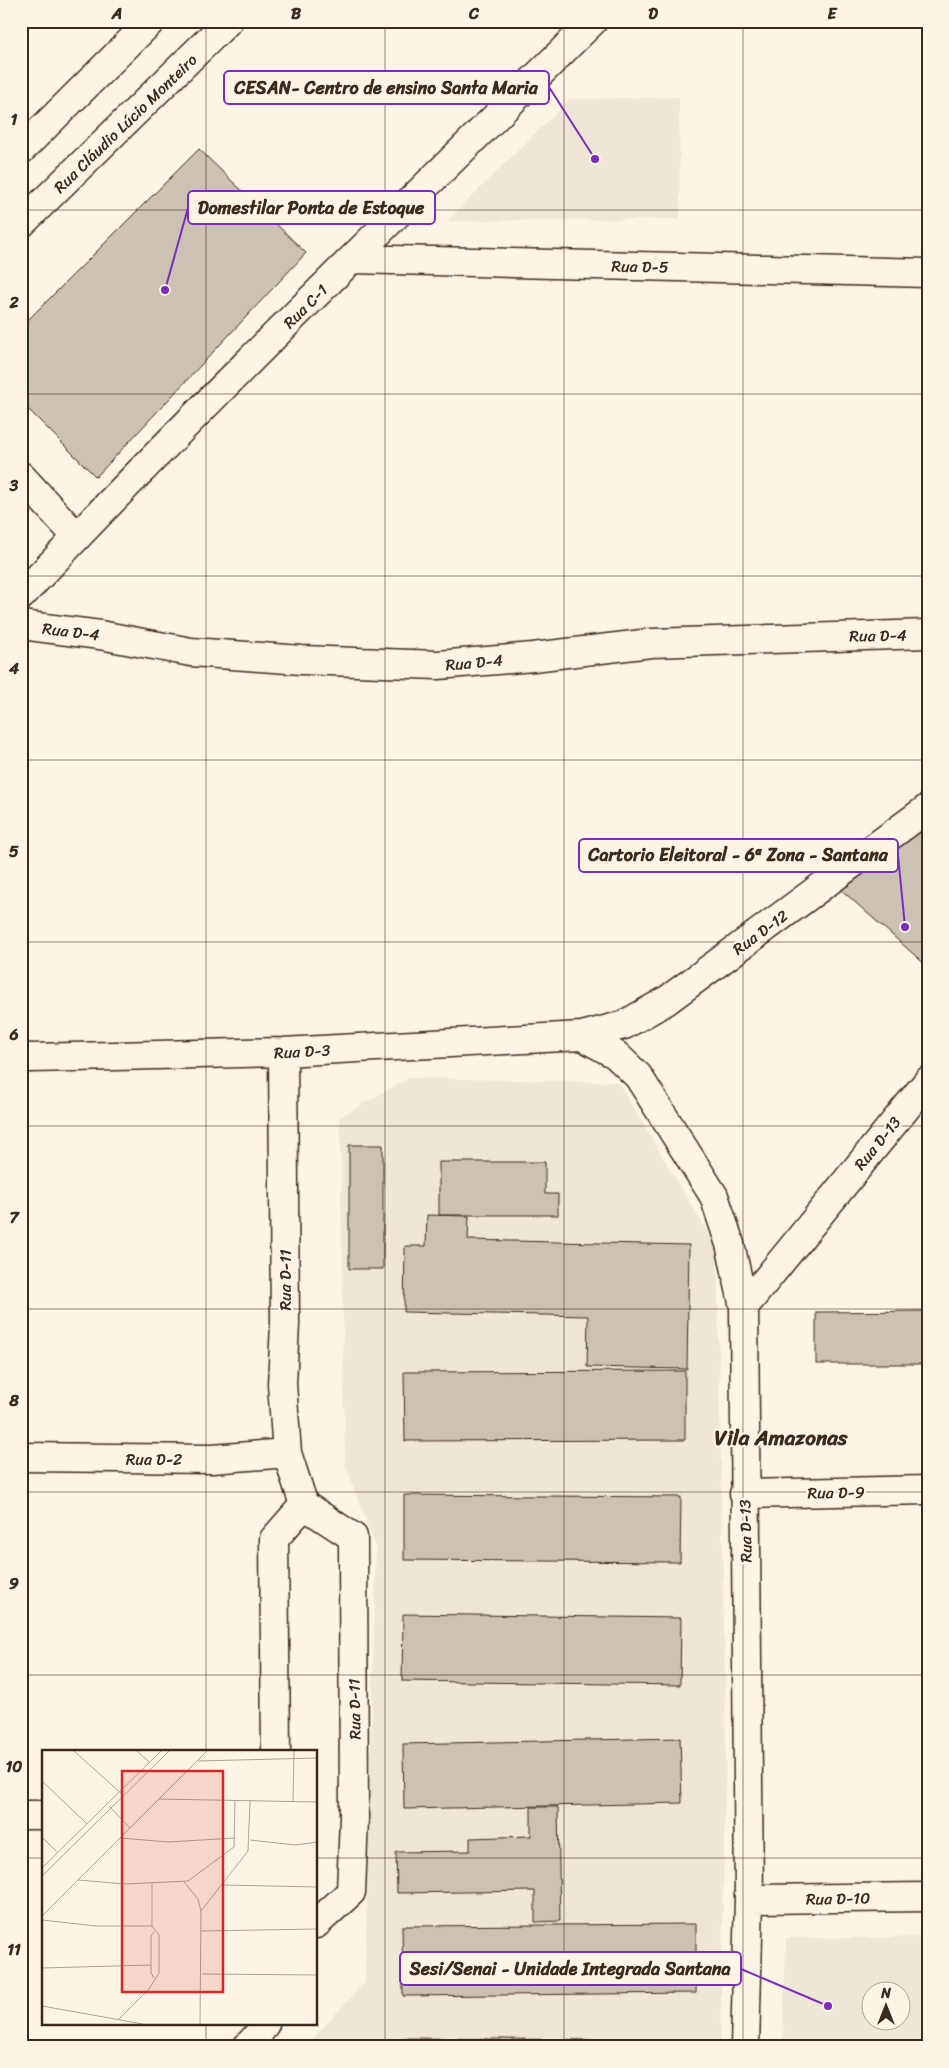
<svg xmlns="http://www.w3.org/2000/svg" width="949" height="2068" font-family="Sriracha,sans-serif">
  <rect width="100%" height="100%" fill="#fcf5e5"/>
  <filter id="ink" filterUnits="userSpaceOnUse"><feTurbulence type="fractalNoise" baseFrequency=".02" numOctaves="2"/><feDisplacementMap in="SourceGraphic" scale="10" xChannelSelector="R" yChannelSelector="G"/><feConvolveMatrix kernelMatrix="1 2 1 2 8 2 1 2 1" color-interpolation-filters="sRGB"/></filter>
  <g filter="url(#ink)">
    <path fill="#eee6d6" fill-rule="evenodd" d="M679 97 680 219 447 221 570 99Z
      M409 1078 618 1082 717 1248 726 1747 720 2047H305L365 1982 376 1548 345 1464 340 1117Z
      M928 1937V2047H783L786 1938ZM872 1990H902V2020H872Z"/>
    <path fill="#ccc2b3" stroke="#3b2a1e" d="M199 149 306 253 96 477 21 402V327Z
      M928 818V967L838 887Z
      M349 1145H383V1269H349Z
      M439 1162H545V1194H558V1215H439Z
      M427 1215 469 1216 468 1240 689 1245 687 1369 587 1367 588 1316 404 1312 405 1246H426Z
      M928 1311V1364H816V1312Z
      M685 1371V1440L405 1441 404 1372Z
      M404 1495 681 1497 680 1562 404 1560Z
      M403 1614 681 1618 680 1685 402 1681Z
      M680 1738 682 1803 404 1809 403 1744Z
      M531 1807H558L560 1921 535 1922V1891L397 1893 396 1852 470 1851V1838L531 1836Z
      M696 1924V1993L403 1996 402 1926Z
      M403 2038 690 2041V2047H403Z"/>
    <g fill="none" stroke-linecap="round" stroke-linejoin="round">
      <defs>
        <path id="minor" d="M352 259 928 273
          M21 476 77 537
          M21 596C206 399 401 211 593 21
          M21 625 100 635 191 652 302 660 438 665 533 657 651 643 928 634
          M582 1036 616 1055 638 1076 714 1196 730 1244 744 1307
          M283 1052 285 1324 282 1384 287 1453 304 1505 353 1537 354 1818 351 1892 316 1924
          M21 1057 31 1058 283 1052 582 1036 624 1025 666 1001 928 808
          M21 1457 212 1459 287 1453
          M744 1494 928 1490
          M276 1752 274 1539 304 1505
          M21 1815H44
          M749 1899 928 1897
          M247 2047 257 2036 265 2024
          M745 2047 749 1899 744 1307 928 1081"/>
        <path id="primary" d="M21 150 151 21
          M21 224 228 21"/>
      </defs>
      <use href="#minor" stroke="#3b2a1e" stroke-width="31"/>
      <use href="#primary" stroke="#3b2a1e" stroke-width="31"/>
      <use href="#minor" stroke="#fcf5e5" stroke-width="28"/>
      <use href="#primary" stroke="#fcf5e5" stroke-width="28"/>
    </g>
  </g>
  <path fill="none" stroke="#3b2a1e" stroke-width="1" stroke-opacity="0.55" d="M206 21V1752M385 21V2047M564 21V2047M743 21V2047M21 210H928M21 394H928M21 576H928M21 760H928M21 942H928M21 1126H928M21 1309H928M21 1492H928M21 1675H928M21 1858H44M316 1858H928M206 2024V2047"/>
  <g text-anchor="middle" stroke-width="4.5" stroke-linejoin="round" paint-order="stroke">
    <g font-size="16" fill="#3b2a1e" stroke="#fcf5e5">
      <text transform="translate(125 123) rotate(-44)" y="6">Rua Cláudio Lúcio Monteiro</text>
      <text transform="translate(640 266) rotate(1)" y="6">Rua D-5</text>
      <text transform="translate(305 306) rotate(-45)" y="6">Rua C-1</text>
      <text transform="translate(71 631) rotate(7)" y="6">Rua D-4</text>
      <text transform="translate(878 635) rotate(-1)" y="6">Rua D-4</text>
      <text transform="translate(474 662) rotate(-5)" y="6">Rua D-4</text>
      <text transform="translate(760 932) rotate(-36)" y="6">Rua D-12</text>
      <text transform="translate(302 1051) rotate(-3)" y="6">Rua D-3</text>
      <text transform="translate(877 1143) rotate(-51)" y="6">Rua D-13</text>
      <text transform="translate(285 1280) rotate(-90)" y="6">Rua D-11</text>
      <text x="154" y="1465">Rua D-2</text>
      <text transform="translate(836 1492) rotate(-1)" y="6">Rua D-9</text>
      <text transform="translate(745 1531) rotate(-91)" y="6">Rua D-13</text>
      <text transform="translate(354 1709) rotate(-91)" y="6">Rua D-11</text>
      <text transform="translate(838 1898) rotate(-1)" y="6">Rua D-10</text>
    </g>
    <g font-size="21" font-weight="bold" fill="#3b2a1e" stroke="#fcf5e5">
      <text x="781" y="1445">Vila Amazonas</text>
    </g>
  </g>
  <g transform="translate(42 1750)">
    <rect width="275" height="275" fill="#fcf5e5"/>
    <path fill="none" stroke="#afa495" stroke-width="1" d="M32 1 80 44M95 1 107 12M156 11 275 8M0 31 45 74M117 49 275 52M251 51 252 1M67 56 88 78M0 87 15 102M79 88 126 92 193 88M208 90 253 95 275 92M0 118 119 1M0 126 127 1M36 130 83 134 146 131 192 97 193 50M142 132 156 149 159 161M180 135 275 137M0 166 165 1M0 170 54 176H110M159 181 275 179M0 218 109 215M160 224 275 225M112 228 109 223V186L112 182M0 256 101 274M76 270 107 239 117 223V185L110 176V134M158 274 159 161 206 101 208 51"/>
    <path fill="#d62828" fill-opacity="0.15" stroke="#d62828" stroke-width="2.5" d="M80 21H181V242H80Z"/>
    <rect width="275" height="275" fill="none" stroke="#3b2a1e" stroke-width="2.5"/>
  </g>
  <path fill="none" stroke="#7b2cbf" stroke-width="2" d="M595 159L549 87M165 290L188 208M905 927L898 855M828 2006L741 1969"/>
  <g fill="#7b2cbf" stroke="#fcf5e5" stroke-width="2">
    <circle cx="595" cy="159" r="5"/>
    <circle cx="165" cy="290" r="5"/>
    <circle cx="905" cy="927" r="5"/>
    <circle cx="828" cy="2006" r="5"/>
  </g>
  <g fill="#fcf5e5" stroke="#7b2cbf" stroke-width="2">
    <rect x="224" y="71" width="325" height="33" rx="5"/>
    <rect x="188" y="191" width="247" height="33" rx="5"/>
    <rect x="579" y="839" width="319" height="33" rx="5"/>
    <rect x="400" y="1952" width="341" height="33" rx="5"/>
  </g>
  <g font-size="18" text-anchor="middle" font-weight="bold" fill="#3b2a1e">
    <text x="386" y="94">CESAN- Centro de ensino Santa Maria</text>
    <text x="311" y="214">Domestilar Ponta de Estoque</text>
    <text x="738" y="861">Cartorio Eleitoral - 6ª Zona - Santana</text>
    <text x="570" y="1975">Sesi/Senai - Unidade Integrada Santana</text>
  </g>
  <rect width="949" height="2068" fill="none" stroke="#fcf5e5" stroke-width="55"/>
  <g transform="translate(886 2006)"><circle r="24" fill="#fcf5e5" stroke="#afa495"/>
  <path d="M0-4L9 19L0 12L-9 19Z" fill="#3b2a1e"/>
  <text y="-8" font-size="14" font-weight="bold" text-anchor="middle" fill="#3b2a1e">N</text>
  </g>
  <rect x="28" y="28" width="894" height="2012" fill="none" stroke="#3b2a1e" stroke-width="2"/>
  <g font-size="16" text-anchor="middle" font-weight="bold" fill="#3b2a1e">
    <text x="117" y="19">A</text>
    <text x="296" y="19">B</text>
    <text x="474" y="19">C</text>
    <text x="653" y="19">D</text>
    <text x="832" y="19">E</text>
    <text x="14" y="125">1</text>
    <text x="14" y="308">2</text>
    <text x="14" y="491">3</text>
    <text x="14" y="674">4</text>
    <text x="14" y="857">5</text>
    <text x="14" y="1040">6</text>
    <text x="14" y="1223">7</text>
    <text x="14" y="1406">8</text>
    <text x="14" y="1589">9</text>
    <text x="14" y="1772">10</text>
    <text x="14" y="1955">11</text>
  </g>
</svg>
